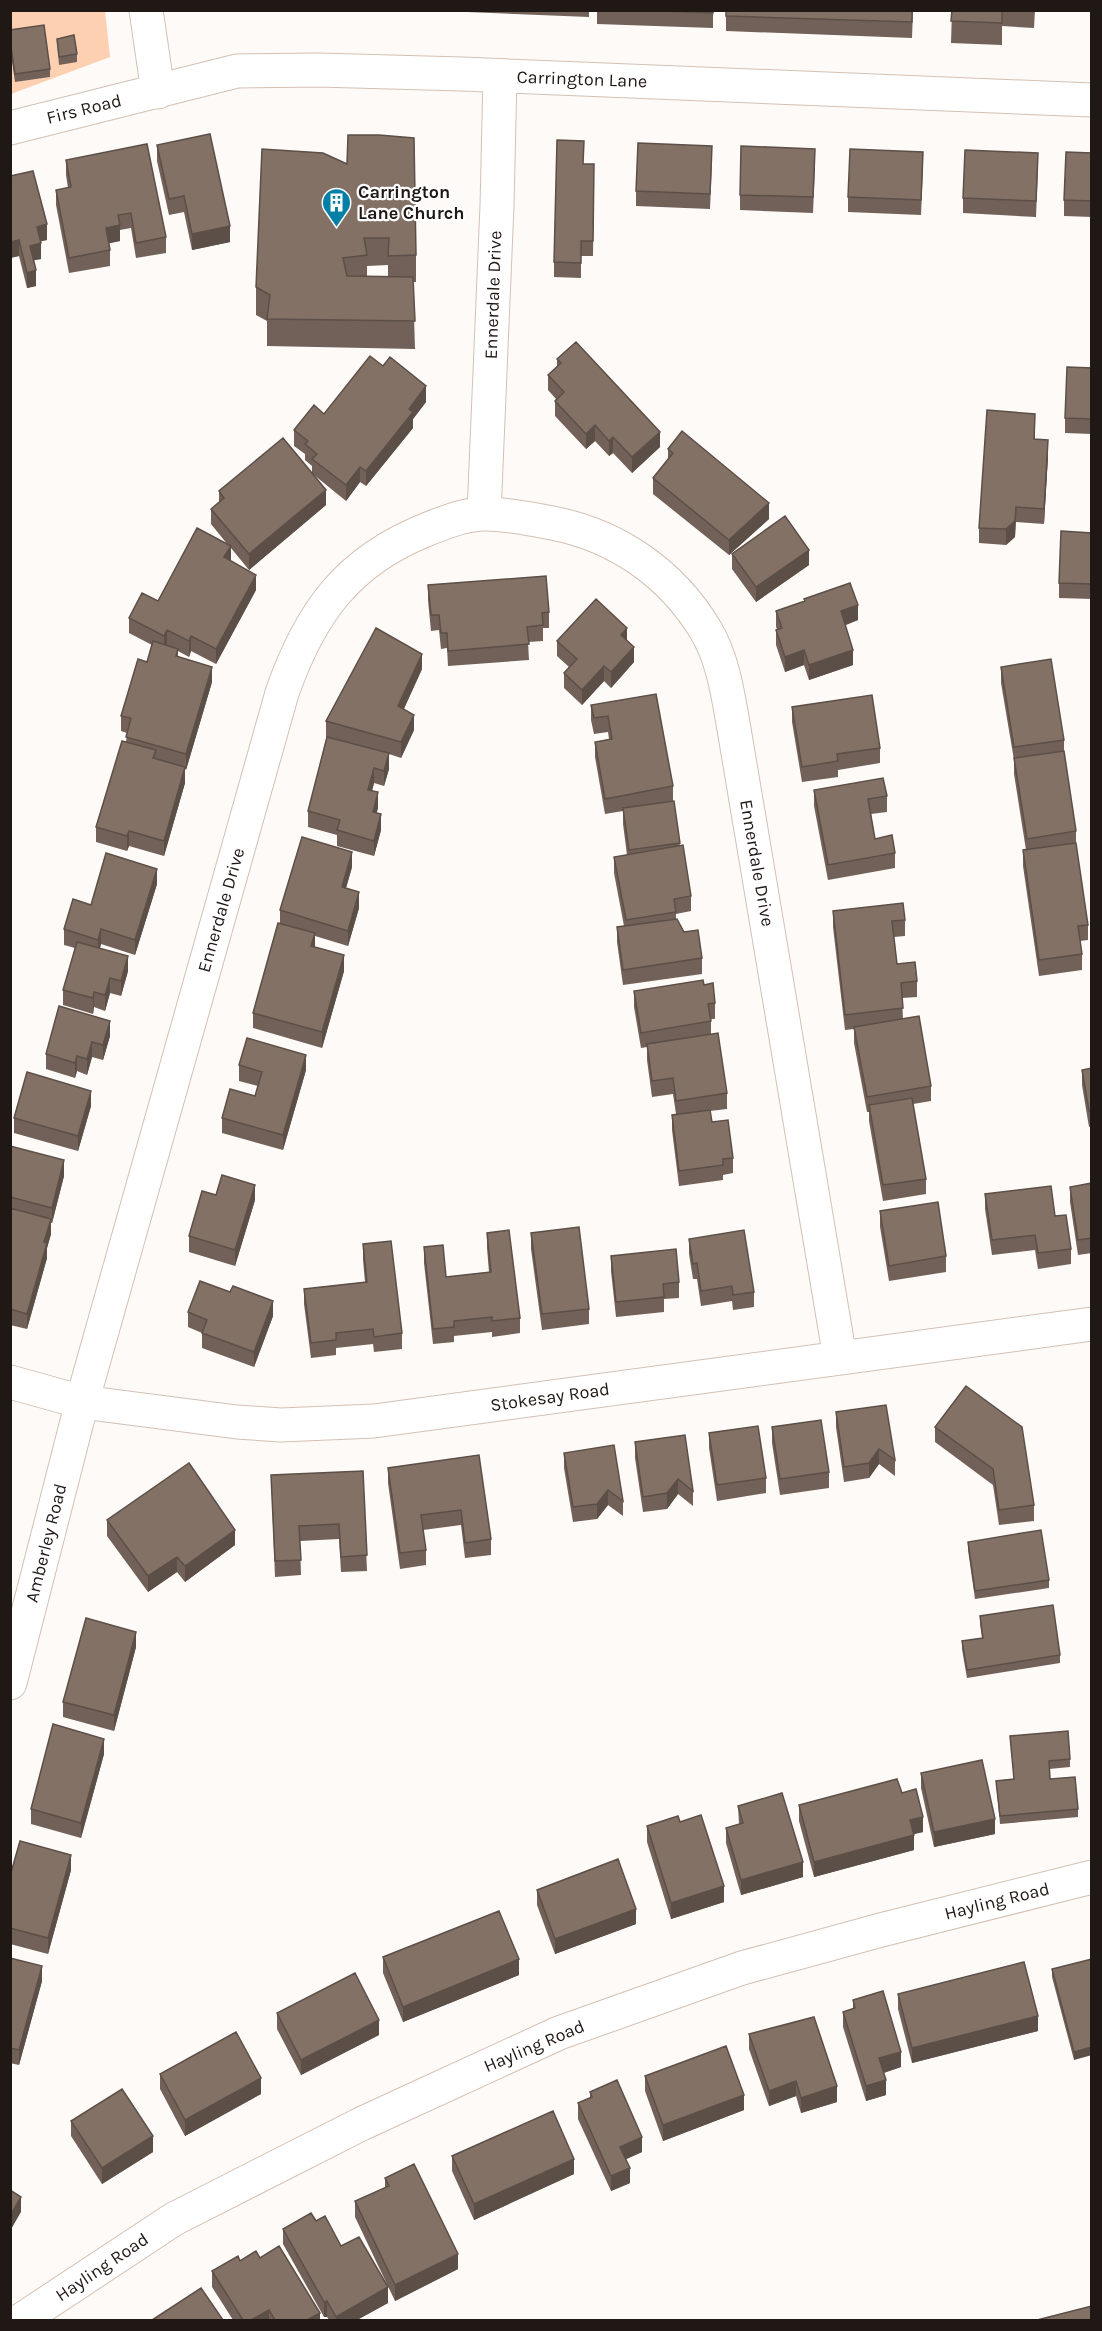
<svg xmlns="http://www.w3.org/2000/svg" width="1102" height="2331" font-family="Karla,sans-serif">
  <rect width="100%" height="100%" fill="#fefaf8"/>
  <path fill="#fed0b2" d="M11 11H105L110 57 11 94Z"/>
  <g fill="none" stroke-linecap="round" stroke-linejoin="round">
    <defs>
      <path id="minor" d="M484 514 497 206 500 76
        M10 1382 82 1402 237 1422 281 1425 374 1421 1092 1324
        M10 1683 82 1402 282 693C310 613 347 561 428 529 446 522 465 514 485 514 507 514 531 519 552 523 616 535 671 573 705 629 723 658 728 695 734 729L840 1358
        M21 2320 174 2219 361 2124 559 2033 742 1968 881 1930 1092 1877"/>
      <path id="secondary" d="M146 10 158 92
        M10 128 237 71 318 70 462 74 1092 100"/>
    </defs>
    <use href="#minor" stroke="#d4c0b3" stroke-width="35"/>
    <use href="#secondary" stroke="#d4c0b3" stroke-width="35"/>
    <use href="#minor" stroke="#fff" stroke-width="33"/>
    <use href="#secondary" stroke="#fff" stroke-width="33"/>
  </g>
  <path fill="#716158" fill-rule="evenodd" d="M417 10H589V17Z
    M597 10H713V28L597 24Z
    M726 10H913L912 38 726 31Z
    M952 10H1035L1034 28 1002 26V45L951 43Z
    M10 30 50 69V77L15 82 10 48Z
    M57 39 77 54V62L59 65Z
    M157 145 230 242 192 250 184 212 169 215 157 161Z
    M262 149 416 255V282H413L415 349 267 346V321L256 315V287ZM388 265V277L367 276V266Z
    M1092 153V217L1064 216V200Z
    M66 160 166 237V253L136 258 131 228 120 230V241L109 243 110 250V266L69 273 56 205V190L68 188 66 175Z
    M712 161 710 209 636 206V191Z
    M584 164 594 179 593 256H581V278L554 277V262Z
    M815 165 813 213 740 210V195Z
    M923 167 921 215 848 212V197Z
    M1038 168 1036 217 963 213V198Z
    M10 176 47 240 40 241 41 259 34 260 36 286 27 288 19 256 10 258Z
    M557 359 660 447 632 473 613 453 609 456 595 441 586 449 555 416V401L556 399 548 390V375L557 367Z
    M1092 368V434L1065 433V418Z
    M426 402 413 419V428L366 486 360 482 346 501 314 475 326 505 249 570 231 548V561L256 590 216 664 191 651 189 657 178 651V657L212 682 186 770 185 769V783L164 856 129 846 127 851 96 842V827L126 742 127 733 121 731V716L147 662 152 645 129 633V618L158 601 228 545 211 524V509L219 502V491L312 473V466L305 460V454L294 446V430L324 414Z
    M1035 429V439L1048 456 1044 524 1016 522 1015 537 1006 545 979 543V528Z
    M668 449 769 519 729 555 653 494V478L668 460Z
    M1092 533V599L1059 598V583Z
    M732 554 809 565 756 602 732 569Z
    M428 585 549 612V628H543V641L528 642 529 660 448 666 447 648 441 649 439 630 431 631 428 600Z
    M804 599 858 620 845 625 853 665 809 680 804 665 785 672 776 645V630L777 629 776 627V611L804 602Z
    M557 641H627L634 662 611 688 604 681 582 705 564 688V673L569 667 557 656Z
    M1001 667 1064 740V754L1076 831V847L1088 925V940L1080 941 1082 954V970L1039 976 1023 866V850H1026L1014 774V760L1001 683Z
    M422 669 404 709 414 730 401 758 389 754V769L384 786 374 783 372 791 378 808 376 813 381 830 374 856 337 846V835L308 827V811L341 741 326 737V721Z
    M656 694 673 786V801L680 846 691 896V911L676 914V919L702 958V974L623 985 617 942V927L624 926 614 873V857L627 855 623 824V811L605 814 595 757V742L609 739 608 732 594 734 591 720V705Z
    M792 707 880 748V763L838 770V777L802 782 792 722Z
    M814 790 887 796V812L871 814 875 839 895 853V868L828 880 814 806Z
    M352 867 346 888 359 908 348 946 315 936V947L344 971 322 1048 253 1028V1013L280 923V910Z
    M157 884 135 955 101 944 100 948 128 971 121 996 110 993 105 1011 94 1007 93 1014 63 1005V990L75 948 64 945V929Z
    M833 911 905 920V936L894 937 897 964 917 981V997L902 998 903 1019 931 1086V1101L913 1104 926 1179V1194L883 1201 869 1121V1112H867L854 1043V1029L845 1030 833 927Z
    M704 985 715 1003V1019H711V1034L727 1093V1109L710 1111 712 1122 733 1158V1173L723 1175V1180L679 1186 672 1130V1115L676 1114 673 1094 652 1097 647 1060V1047L641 1048 634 1007V991Z
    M110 1036 103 1060 92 1057 87 1075 77 1071 75 1078 46 1069V1054Z
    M239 1065 306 1070 283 1150 222 1133V1118L255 1096 258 1086 239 1081Z
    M1092 1068V1126L1089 1127 1082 1085V1070Z
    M91 1106 78 1151 14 1133V1118Z
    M10 1146 64 1176 52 1223H51V1234L47 1248V1258L27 1329 10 1325Z
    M1092 1183V1253L1078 1255 1070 1202V1187Z
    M985 1194 1055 1216 1071 1249V1264L1038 1269 1035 1250 992 1255 985 1209Z
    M255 1200 235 1266 189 1252V1236Z
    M880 1211 946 1256V1272L889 1281 880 1227Z
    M487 1233 520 1318V1333L492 1337V1332L454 1336V1342L433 1344 424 1263V1247L446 1277 489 1272 487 1248Z
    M531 1233 589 1309V1324L542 1330 531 1249Z
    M689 1239 754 1292V1307L733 1310 732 1301 701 1306 697 1279H693L689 1254Z
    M363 1244 402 1333V1349L374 1352 373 1344 336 1348V1355L311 1358 304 1304V1289L365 1282 363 1260Z
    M611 1256 679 1282V1298L664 1299V1312L616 1317 611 1271Z
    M188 1312 273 1316 254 1367 202 1348V1333L188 1327Z
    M966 1386 1034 1505V1521L999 1525 993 1485 935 1442V1427Z
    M836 1412 895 1460V1476L879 1464 869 1478 844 1482 836 1427Z
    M772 1427 829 1472V1488L780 1495 772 1443Z
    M709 1433 766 1478V1493L717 1501 709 1448Z
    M635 1442 693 1491V1506L678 1494 667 1509 643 1512 635 1458Z
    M564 1453 623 1501V1516L608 1505 597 1519 573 1522 564 1468Z
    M479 1455 491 1539V1555L465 1558 461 1525 423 1530 426 1550V1565L400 1569 388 1483V1468Z
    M363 1471 367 1571 341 1572 339 1539 300 1541 301 1575 275 1577 271 1475Z
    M107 1520 235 1545 185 1582 177 1572 148 1592 107 1536Z
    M968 1542 1049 1580V1588L975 1599 968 1550Z
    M980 1616 1060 1655V1663L967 1678 962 1649V1641L982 1638 980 1624Z
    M136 1647 114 1731 63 1717V1702Z
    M1010 1736 1070 1759V1767L1049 1769 1050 1779 1078 1809V1817L1000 1824 996 1781 1014 1779Z
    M104 1754 81 1838 31 1824V1809Z
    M921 1773 995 1834 934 1847 921 1788Z
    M902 1793 923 1832 914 1834V1850L814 1877 799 1821V1805Z
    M738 1806 803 1877 741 1895 726 1843V1828L739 1824Z
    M680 1822 724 1902 671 1919 647 1842V1826Z
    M71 1870 48 1954 10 1944V1876Z
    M537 1890 636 1924 555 1954 537 1905Z
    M383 1957 519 1975 403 2022 383 1973Z
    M10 1958 42 1981 19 2065 10 2063Z
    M1092 1959 1074 2060 1052 1977V1969Z
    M898 1994 1038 2031 912 2063 898 2009Z
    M853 2000 901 2067 884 2073 886 2095 866 2101 843 2027V2012L853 2009Z
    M277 2013 379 2035 301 2075 277 2029Z
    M749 2034 837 2102 801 2113 796 2096 769 2106 749 2049Z
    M160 2074 261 2094 185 2136 160 2089Z
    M645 2076 744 2110 663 2141 645 2091Z
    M590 2092 642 2152 626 2159 630 2183 611 2191 578 2119V2103L590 2098Z
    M71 2121 153 2152 102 2184 71 2136Z
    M452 2156 574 2174 474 2220 452 2171Z
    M385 2178 458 2269 395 2301 355 2217V2201L385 2188Z
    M316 2221 341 2246 388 2303 357 2320H329L327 2317H324L283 2244V2229Z
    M260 2258 320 2320H233L212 2287V2271L240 2261Z"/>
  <path fill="#5c4f47" d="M47 224V240L37 242V227Z
    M120 225V241L106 244V228Z
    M230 226V242L192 250V234Z
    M19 240V256L10 258V242Z
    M41 243V259L30 261V246Z
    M36 270V286L27 288V273Z
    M426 386V402L413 419V428L366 486V471L409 409Z
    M595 425V441L586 449V434Z
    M660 432V447L632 473V457Z
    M613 437V453L609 456V441Z
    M1048 440V456L1044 524V509Z
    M360 467V482L346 501V485Z
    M326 490V505L249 570V554Z
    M769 503V519L729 555V540Z
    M1016 507 1015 537 1006 545V529Z
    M231 546V561L224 557Z
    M809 550V565L756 602V587Z
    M256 575V590L216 664V649Z
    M858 605V620L841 627V611Z
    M627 628V644L621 635Z
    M167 630V645L164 651V636Z
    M191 636V651L189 657V641Z
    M634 647V662L611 688V672Z
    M804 650V665L785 672V657Z
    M853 650V665L809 680V665Z
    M422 654V669L398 721V706Z
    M604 666V681L582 705V690Z
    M212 667V682L186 770V754Z
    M414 715V730L401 758V742Z
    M389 753V769L384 786V771Z
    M185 767V783L164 856V841Z
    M374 768V783L368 806V790Z
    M378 792V808L373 827V812Z
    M381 814V830L374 856V841Z
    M129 831V846L127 851V836Z
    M352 852V867L342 902V887Z
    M157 869V884L135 955V940Z
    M359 892V908L348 946V931Z
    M101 929V944L98 955V940Z
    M315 933V948L311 946Z
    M344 955V971L322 1048V1032Z
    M128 956V971L121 996V981Z
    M110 978V993L105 1011V995Z
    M94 992V1007L93 1014V998Z
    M110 1021V1036L103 1060V1045Z
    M92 1042V1057L87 1075V1059Z
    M306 1055V1070L283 1150V1135Z
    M77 1056V1071L75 1078V1063Z
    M91 1091V1106L78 1151V1136Z
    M64 1160V1176L52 1223V1208Z
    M255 1185V1200L235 1266V1250Z
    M51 1219V1234L47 1248V1258L27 1329V1314L44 1242Z
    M273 1301V1316L254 1367V1352Z
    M879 1449V1464L869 1478V1463Z
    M678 1479V1494L667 1509V1493Z
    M608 1490V1505L597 1519V1504Z
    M235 1530V1545L185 1582V1566Z
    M177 1557V1572L148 1592V1576Z
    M136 1632V1647L114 1731V1715Z
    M104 1739V1754L81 1838V1823Z
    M923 1817V1832L910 1835V1820Z
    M995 1819V1834L934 1847V1832Z
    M914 1835V1850L814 1877V1862Z
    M71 1855V1870L48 1954V1938Z
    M803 1862V1877L741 1895V1880Z
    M724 1886V1902L671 1919V1903Z
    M636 1909V1924L555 1954V1939Z
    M519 1959V1975L403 2022V2007Z
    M42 1966V1981L19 2065V2050Z
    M1038 2016V2031L912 2063V2048Z
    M379 2020V2035L301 2075V2060Z
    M1092 2047V2055L1074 2060V2052Z
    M901 2052V2067L879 2074V2058Z
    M261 2078V2094L185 2136V2120Z
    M886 2080V2095L866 2101V2086Z
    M796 2081V2096L769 2106V2091Z
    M837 2086V2102L801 2113V2098Z
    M744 2095V2110L663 2141V2125Z
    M153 2136V2152L102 2184V2168Z
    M642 2137V2152L620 2162V2147Z
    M574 2159V2174L474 2220V2204Z
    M630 2168V2183L611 2191V2176Z
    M21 2197V2212L10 2231V2216Z
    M458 2254V2269L395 2301V2285Z
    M388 2287V2303L357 2320H336V2317Z
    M327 2301V2317H324V2302Z
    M269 2310V2320H251Z
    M320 2313V2320H307Z"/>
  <path fill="#837166" stroke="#5c4f47" stroke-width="1.5" d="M641 10H713V13Z
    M726 10H912V22L726 16Z
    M952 10H1002V23L951 21Z
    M44 25 50 69 15 74 10 40V30Z
    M74 35 77 54 59 57 57 39Z
    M210 134 230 226 192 234 184 196 169 199 157 145Z
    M348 135H379L414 138 416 255 388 256 389 238H364L367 255 343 258 347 276 413 277 415 321 267 319 270 295 256 287 262 149 323 153 347 164Z
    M557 140 584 141 583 164H594L593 241H581V263L554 262Z
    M638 143 712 146 710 194 636 191Z
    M147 144 166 237 136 243 131 213 118 215 120 225 106 228 110 250 69 258 56 190 71 187 66 160Z
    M741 146 815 149 813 197 740 195Z
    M850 149 923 152 921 200 848 197Z
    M965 150 1038 153 1036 201 963 198Z
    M1066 152 1092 153V201L1064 200Z
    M33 171 47 224 37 227 41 243 30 246 36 270 27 273 19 240 10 242V176Z
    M576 342 660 432 632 457 613 437 609 441 595 425 586 434 555 401 564 392 548 375 561 363 557 359Z
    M370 356 383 366 390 357 426 386 409 409 413 412 366 471 360 467 346 485 312 459 317 454 305 444 308 441 294 430 314 405 324 414Z
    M1067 367 1092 368V419L1065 418Z
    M987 410 1035 414 1034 439 1048 440 1044 509 1016 507 1015 521 1006 529 979 528Z
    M682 431 769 503 729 540 653 478 673 453 668 449Z
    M283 438 326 490 249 554 211 509 224 498 219 491Z
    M785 516 809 550 756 587 732 554Z
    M197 528 231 546 224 557 256 575 216 649 191 636 189 641 167 630 164 636 129 618 142 593 158 601Z
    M1061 531 1092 533V584L1059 583Z
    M546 576 549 612 542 613 543 625 527 627 529 644 448 651 447 633H441L439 615H431L428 585Z
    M850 583 858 605 841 611 853 650 809 665 804 650 785 657 776 630 782 628 776 611 805 601 804 599Z
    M596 599 627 628 621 635 634 647 611 672 604 666 582 690 564 673 577 659 557 641Z
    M376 628 422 654 398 706 414 715 401 742 326 721Z
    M153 641 178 649 176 656 212 667 186 754 126 737 131 718 121 716 138 659 147 662Z
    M1051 659 1064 740 1014 747 1001 667Z
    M656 694 673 786 605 799 595 742 612 739 608 716 594 718 591 705Z
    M872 695 880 748 837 754 838 761 802 767 792 707Z
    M327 737 389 753 384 771 374 768 368 790 378 792 373 812 381 814 374 841 337 830 340 820 308 811Z
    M122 741 156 750 153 758 185 767 164 841 129 831 127 836 96 827Z
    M1064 751 1076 831 1027 839 1014 758Z
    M883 778 887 796 868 799 875 839 892 835 895 853 828 865 814 790Z
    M674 801 680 843 629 850 623 808Z
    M302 837 352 852 342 887 359 892 348 931 280 910Z
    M1076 843 1088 925 1078 926 1082 954 1039 960 1023 850Z
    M683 845 691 896 674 899 676 912 626 920 614 857Z
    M106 853 157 869 135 940 101 929 98 940 64 929 73 899 91 905Z
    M903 903 905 920 892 921 897 964 915 962 917 981 901 983 903 1008 845 1015 833 911Z
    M677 919 684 932 698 930 702 958 623 970 617 927Z
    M278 923 315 933 311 946 344 955 322 1032 253 1013Z
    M77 942 128 956 121 981 110 978 105 995 94 992 93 998 63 990Z
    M703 980 704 985 713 983 715 1003 708 1004 711 1021 641 1033 634 991Z
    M59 1006 110 1021 103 1045 92 1042 87 1059 77 1056 75 1063 46 1054Z
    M919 1016 931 1086 867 1097 854 1027Z
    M718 1033 727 1093 676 1101 673 1078 652 1081 647 1044Z
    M247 1038 306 1055 283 1135 222 1118 230 1089 255 1096 262 1072 239 1065Z
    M1092 1068V1111H1089L1082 1070Z
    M27 1072 91 1091 78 1136 14 1118Z
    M912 1098 926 1179 883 1185 869 1105Z
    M710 1110 712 1122 728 1120 733 1158 723 1159V1165L679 1171 672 1115Z
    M10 1146 64 1160 52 1208 10 1197Z
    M222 1175 255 1185 235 1250 189 1236 202 1191 216 1195Z
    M1092 1183V1238L1078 1240 1070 1187Z
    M1051 1186 1055 1216 1066 1215 1071 1249 1038 1253 1035 1235 992 1240 985 1194Z
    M938 1202 946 1256 889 1266 880 1211Z
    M10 1208 51 1219 44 1242 47 1243 27 1314 10 1309Z
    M579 1227 589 1309 542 1314 531 1233Z
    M509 1230 520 1318 492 1321V1317L454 1321V1327L433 1329 424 1247 443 1245 446 1277 491 1272 487 1233Z
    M744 1230 754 1292 733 1295 732 1286 701 1291 697 1263 693 1264 689 1239Z
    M391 1241 402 1333 374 1337 373 1329 336 1333V1340L311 1343 304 1289 367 1282 363 1244Z
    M676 1249 679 1282 663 1284 664 1297 616 1302 611 1256Z
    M200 1281 230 1292 233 1286 273 1301 254 1352 202 1333 207 1320 188 1312Z
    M966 1386 1022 1427 1034 1505 999 1510 993 1469 935 1427Z
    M886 1405 895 1460 879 1449 869 1463 844 1467 836 1412Z
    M821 1420 829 1472 780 1479 772 1427Z
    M758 1426 766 1478 717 1485 709 1433Z
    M685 1435 693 1491 678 1479 667 1493 643 1497 635 1442Z
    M614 1445 623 1501 608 1490 597 1504 573 1507 564 1453Z
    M479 1455 491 1539 465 1543 461 1510 421 1515 426 1550 400 1553 388 1468Z
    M189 1463 235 1530 185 1566 177 1557 148 1576 107 1520Z
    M363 1471 367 1555 341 1557 339 1524 299 1526 301 1560 275 1561 271 1475Z
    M1041 1530 1049 1580 975 1591 968 1542Z
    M1053 1605 1060 1655 967 1670 962 1641 983 1638 980 1616Z
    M86 1618 136 1632 114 1715 63 1702Z
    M53 1724 104 1739 81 1823 31 1809Z
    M1068 1731 1070 1759 1049 1761 1050 1779 1075 1777 1078 1809 1000 1816 996 1781 1014 1779 1010 1736Z
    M982 1760 995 1819 934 1832 921 1773Z
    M897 1779 902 1793 916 1789 923 1817 910 1820 914 1835 814 1862 799 1805Z
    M782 1793 803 1862 741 1880 726 1828 743 1823 738 1806Z
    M701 1815 724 1886 671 1903 647 1826 678 1816 680 1822Z
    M20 1841 71 1855 48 1938 10 1928V1876Z
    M618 1859 636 1909 555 1939 537 1890Z
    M499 1911 519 1959 403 2007 383 1957Z
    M10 1958 42 1966 19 2050 10 2048Z
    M1092 1959V2047L1074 2052 1052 1969Z
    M1024 1962 1038 2016 912 2048 898 1994Z
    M355 1973 379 2020 301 2060 277 2013Z
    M883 1991 901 2052 879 2058 886 2080 866 2086 843 2012 855 2008 853 2000Z
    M814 2017 837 2086 801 2098 796 2081 769 2091 749 2034Z
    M236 2032 261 2078 185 2120 160 2074Z
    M726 2046 744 2095 663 2125 645 2076Z
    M617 2080 642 2137 620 2147 630 2168 611 2176 578 2103 592 2097 590 2092Z
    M122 2089 153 2136 102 2168 71 2121Z
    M553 2111 574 2159 474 2204 452 2156Z
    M414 2164 458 2254 395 2285 355 2201 389 2186 385 2178Z
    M10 2190 21 2197 10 2216Z
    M311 2213 316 2221 325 2216 341 2246 359 2237 388 2287 336 2317 327 2301 324 2302 283 2229Z
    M279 2246 320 2313 307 2320H275L269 2310 251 2320H243L212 2271 238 2256 240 2261 256 2251 260 2258Z
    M201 2288 223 2320H152Z
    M1092 2306V2320H1037Z"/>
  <defs>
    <symbol id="building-pin" viewBox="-11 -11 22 30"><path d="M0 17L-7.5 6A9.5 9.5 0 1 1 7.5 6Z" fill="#0480a6" stroke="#fff"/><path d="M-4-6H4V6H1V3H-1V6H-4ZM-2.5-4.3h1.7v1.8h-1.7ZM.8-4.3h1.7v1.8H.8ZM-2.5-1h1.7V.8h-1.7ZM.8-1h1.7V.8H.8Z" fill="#fff"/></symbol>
  </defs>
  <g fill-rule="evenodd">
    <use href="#building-pin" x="320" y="186" width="33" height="45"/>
  </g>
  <g text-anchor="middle" stroke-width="4.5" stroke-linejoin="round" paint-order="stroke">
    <g font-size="18" fill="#201814" stroke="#fff">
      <text transform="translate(582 79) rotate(2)" y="6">Carrington Lane</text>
      <text transform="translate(84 109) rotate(-14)" y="6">Firs Road</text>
      <text transform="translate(493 295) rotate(-88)" y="6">Ennerdale Drive</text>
      <text transform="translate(757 863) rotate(80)" y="6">Ennerdale Drive</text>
      <text transform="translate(221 910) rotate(-74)" y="6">Ennerdale Drive</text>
      <text transform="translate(550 1397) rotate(-8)" y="6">Stokesay Road</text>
      <text transform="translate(46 1543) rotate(-76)" y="6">Amberley Road</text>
      <text transform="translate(997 1901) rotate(-14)" y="6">Hayling Road</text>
      <text transform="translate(534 2046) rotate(-23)" y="6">Hayling Road</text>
      <text transform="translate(102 2267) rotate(-34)" y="6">Hayling Road</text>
    </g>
    <g font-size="18" font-weight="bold" fill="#201814" stroke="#fff" text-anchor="start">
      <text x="358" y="198">Carrington<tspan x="358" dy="21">Lane Church</tspan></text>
    </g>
  </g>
  <rect width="1102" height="2331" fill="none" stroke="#201814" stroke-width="24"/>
</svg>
